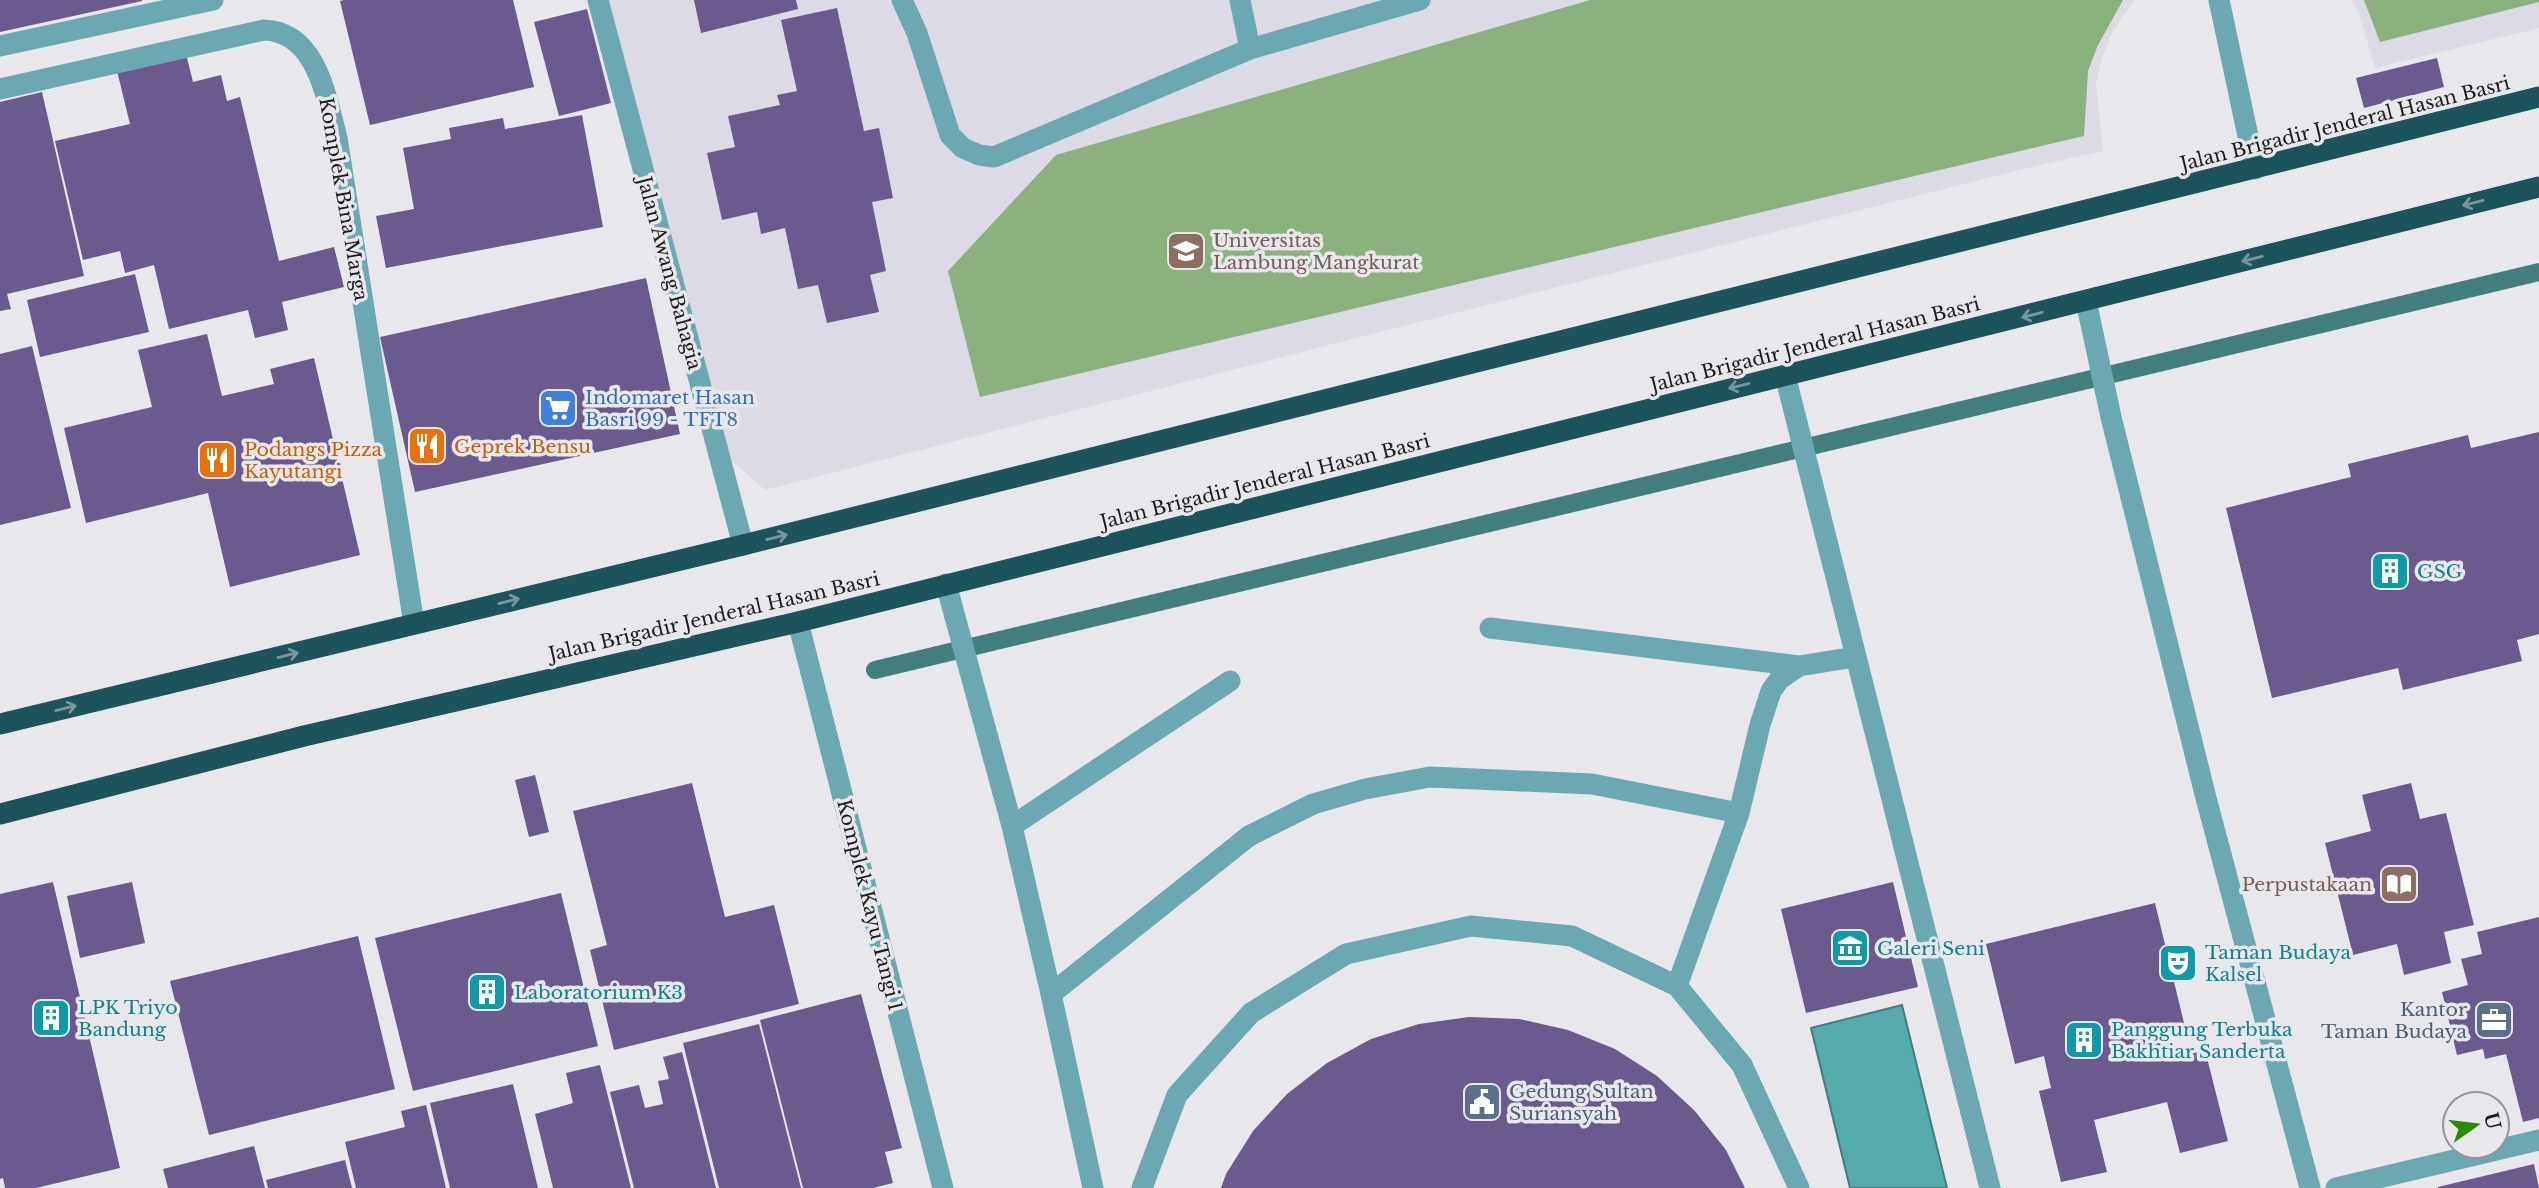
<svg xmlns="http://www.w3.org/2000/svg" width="2539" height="1188" font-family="'Libre Baskerville',serif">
  <rect width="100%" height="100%" fill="#e8e7eb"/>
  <path fill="#dcdae5" d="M609 0H2134L2113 31 2101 61 2096 84 2103 151 2035 166 1360 337 765 490 728 457Z
    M2352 0H2539V28L2375 68 2358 10Z"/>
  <path fill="#8bb17f" d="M1590 0H2123L2098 45 2088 71 2084 136 980 397 948 271 1056 155Z
    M2364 0H2539V2L2380 42Z"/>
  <path fill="#55aaab" stroke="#447f80" stroke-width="2" d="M1902 1005 1947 1188H1850L1811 1028Z"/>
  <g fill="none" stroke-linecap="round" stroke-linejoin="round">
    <path stroke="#447f80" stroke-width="18" d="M875 670 2539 272"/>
  </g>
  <path fill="#6a5a8e" d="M0 0H142V1L0 32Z
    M344 0H513L534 87 370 125 340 1Z
    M694 0H796L798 9 701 33Z
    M837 8 864 131 879 128 893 198 872 202 886 271 870 275 879 312 827 323 818 285 798 289 785 228 761 234 757 212 722 220 707 153 735 147 728 116 780 105 777 95 797 91 781 20Z
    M587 9 611 103 559 116 534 22Z
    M186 54 193 82 221 75 227 101 240 97 279 261 334 247 344 287 282 302 288 330 255 338 248 310 169 329 154 265 125 273 120 251 83 260 55 141 130 124 117 71Z
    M2437 58 2444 87 2364 108 2356 78Z
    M42 92 84 276 7 294 11 309 0 311V102Z
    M582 115 603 227 386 268 376 216 414 209 403 148 451 139 449 128 503 118 505 129Z
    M135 274 149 332 40 357 27 300Z
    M646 278 680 434 415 492 380 337Z
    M207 334 222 396 274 384 270 369 314 358 360 555 230 587 208 493 86 523 64 428 152 407 138 350Z
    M32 346 71 508 0 525V354Z
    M2539 432V634L2517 640 2522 661 2403 690 2398 668 2272 698 2226 508 2351 477 2348 464 2468 435 2471 448Z
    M535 775 549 832 529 837 515 780Z
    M692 783 725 917 774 905 799 1004 614 1050 590 950 607 945 573 811Z
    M2411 783 2420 819 2446 813 2474 925 2444 932 2451 963 2404 975 2397 944 2353 955 2325 843 2371 831 2362 795Z
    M53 882 120 1168 36 1188H5L3 1178 0 1179V894Z
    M132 882 145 943 80 958 67 896Z
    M1893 882 1918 987 1806 1013 1781 909Z
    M561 893 598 1046 413 1091 375 938Z
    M2155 903 2184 1023 2157 1029 2164 1060 2205 1050 2228 1141 2180 1153 2167 1102 2094 1120 2107 1172 2061 1182 2039 1091 2051 1088 2044 1056 2015 1064 1986 944Z
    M2539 917V1118L2523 1122 2506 1054 2485 1059 2483 1049 2457 1055 2442 992 2468 985 2461 959 2482 954 2477 932Z
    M358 936 395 1089 209 1135 170 981Z
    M861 994 902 1148 885 1152 893 1183 873 1188H803L760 1020Z
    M1469 1017 1519 1019 1568 1030 1615 1049 1657 1076 1694 1110 1726 1150 1745 1188H1221L1226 1174 1253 1131 1287 1094 1327 1063 1371 1039 1419 1024Z
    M759 1024 801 1188H719L683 1043Z
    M682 1052 716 1188H634L610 1092 639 1085 645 1108 663 1104 658 1081 669 1079 663 1057Z
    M600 1065 631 1188H553L535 1114 573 1103 566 1073Z
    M513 1084 538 1188H450L430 1103Z
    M426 1105 446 1188H356L345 1142 405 1127 401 1111Z
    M254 1146 265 1188H168L163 1169Z
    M345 1160 352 1188H268L266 1180Z
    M2534 1164 2539 1188H2438V1187Z"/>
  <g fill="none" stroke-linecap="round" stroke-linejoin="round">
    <path stroke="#6ca8b2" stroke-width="21" d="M902 0 917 33 950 135 963 148 979 155 994 157 1250 49 1420 0
      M1240 0 1250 49
      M2219 0 2255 169
      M2086 301 2111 417 2206 798 2310 1188
      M1785 375 1990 1188
      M946 584 1012 826 1051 994 1093 1188
      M1490 628 1799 666
      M1012 826 1230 681
      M1677 986 1739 813 1760 725 1771 691 1779 680 1799 666 1855 657
      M1051 994 1249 836 1313 804 1365 789 1430 777 1592 784 1739 813
      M1142 1188 1177 1095 1251 1013 1346 954 1471 926 1572 936 1677 986 1742 1065 1799 1188
      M2336 1188 2539 1140"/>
    <path stroke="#6ca8b2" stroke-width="21" d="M598 0 743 545
      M0 46 213 0
      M0 89 264 30C317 32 326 97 337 138L414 624
      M798 622 943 1188"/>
    <path stroke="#1d535a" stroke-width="21" d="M0 724 743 545 2539 97
      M0 814 304 736 798 622 2539 187"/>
  </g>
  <defs><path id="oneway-shaft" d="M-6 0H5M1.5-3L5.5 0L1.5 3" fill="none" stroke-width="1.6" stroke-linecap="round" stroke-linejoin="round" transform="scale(1.75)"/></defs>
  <g stroke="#78969b">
    <use href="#oneway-shaft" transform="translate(2473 203) rotate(166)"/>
    <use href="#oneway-shaft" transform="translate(2252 259) rotate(166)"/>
    <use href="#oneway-shaft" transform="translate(2032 315) rotate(166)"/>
    <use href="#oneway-shaft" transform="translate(1739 386) rotate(166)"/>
    <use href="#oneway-shaft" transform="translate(777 537) rotate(-14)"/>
    <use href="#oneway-shaft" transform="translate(509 601) rotate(-14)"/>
    <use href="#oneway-shaft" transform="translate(288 655) rotate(-14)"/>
    <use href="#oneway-shaft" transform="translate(66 708) rotate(-14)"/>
  </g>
  <defs>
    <symbol id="university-square" viewBox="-11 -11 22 22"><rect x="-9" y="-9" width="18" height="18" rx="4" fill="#8d6e63" stroke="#e8e7eb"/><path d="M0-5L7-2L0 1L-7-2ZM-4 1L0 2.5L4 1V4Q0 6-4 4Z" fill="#fff"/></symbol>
    <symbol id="supermarket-square" viewBox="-11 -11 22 22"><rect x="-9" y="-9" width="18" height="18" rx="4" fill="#3f7fe0" stroke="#e8e7eb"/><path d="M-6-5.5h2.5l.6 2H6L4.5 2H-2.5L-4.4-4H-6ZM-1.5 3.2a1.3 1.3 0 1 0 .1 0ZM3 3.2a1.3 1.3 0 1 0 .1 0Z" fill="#fff"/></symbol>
    <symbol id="restaurant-square" viewBox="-11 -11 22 22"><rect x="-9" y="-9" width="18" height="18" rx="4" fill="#e8710a" stroke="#e8e7eb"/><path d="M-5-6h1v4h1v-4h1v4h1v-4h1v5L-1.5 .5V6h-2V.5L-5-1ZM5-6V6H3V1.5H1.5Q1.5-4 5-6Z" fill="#fff"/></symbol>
    <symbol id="building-square" viewBox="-11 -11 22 22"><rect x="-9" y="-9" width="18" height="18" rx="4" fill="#0f9aa8" stroke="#e8e7eb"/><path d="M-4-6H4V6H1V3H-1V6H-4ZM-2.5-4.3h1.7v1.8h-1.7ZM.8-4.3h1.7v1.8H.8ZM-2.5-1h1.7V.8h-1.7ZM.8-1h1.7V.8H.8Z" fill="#fff"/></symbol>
    <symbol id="library-square" viewBox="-11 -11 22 22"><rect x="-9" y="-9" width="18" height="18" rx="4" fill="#8d6e63" stroke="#e8e7eb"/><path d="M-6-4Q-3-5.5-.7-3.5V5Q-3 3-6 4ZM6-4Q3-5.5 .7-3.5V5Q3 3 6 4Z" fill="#fff"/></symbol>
    <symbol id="museum-square" viewBox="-11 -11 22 22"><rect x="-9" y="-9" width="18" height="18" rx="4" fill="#0f9aa8" stroke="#e8e7eb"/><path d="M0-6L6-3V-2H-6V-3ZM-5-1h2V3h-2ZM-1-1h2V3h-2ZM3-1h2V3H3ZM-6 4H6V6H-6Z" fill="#fff"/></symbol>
    <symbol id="theatre-square" viewBox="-11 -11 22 22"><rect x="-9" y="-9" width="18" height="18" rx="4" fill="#0f9aa8" stroke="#e8e7eb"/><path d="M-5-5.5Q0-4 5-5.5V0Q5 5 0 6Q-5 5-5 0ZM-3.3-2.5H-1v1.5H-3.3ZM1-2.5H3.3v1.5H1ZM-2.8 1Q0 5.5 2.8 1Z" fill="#fff"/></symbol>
    <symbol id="office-square" viewBox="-11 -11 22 22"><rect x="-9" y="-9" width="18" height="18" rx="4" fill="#5c6f8a" stroke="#e8e7eb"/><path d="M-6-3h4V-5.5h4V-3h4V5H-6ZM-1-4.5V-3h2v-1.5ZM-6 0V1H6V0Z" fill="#fff"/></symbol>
    <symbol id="civic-square" viewBox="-11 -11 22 22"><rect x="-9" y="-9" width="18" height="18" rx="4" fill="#5c6f8a" stroke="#e8e7eb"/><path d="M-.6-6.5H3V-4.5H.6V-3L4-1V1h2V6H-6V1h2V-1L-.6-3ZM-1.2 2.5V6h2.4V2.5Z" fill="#fff"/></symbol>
  </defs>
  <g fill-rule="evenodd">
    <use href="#university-square" x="1164" y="229" width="44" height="44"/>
    <use href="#supermarket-square" x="536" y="386" width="44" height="44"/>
    <use href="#restaurant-square" x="405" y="424" width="44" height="44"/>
    <use href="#restaurant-square" x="195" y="438" width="44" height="44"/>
    <use href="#building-square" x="2368" y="549" width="44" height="44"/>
    <use href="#library-square" x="2377" y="862" width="44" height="44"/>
    <use href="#museum-square" x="1828" y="926" width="44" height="44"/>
    <use href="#theatre-square" x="2156" y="941" width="44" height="44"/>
    <use href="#building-square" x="465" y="970" width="44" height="44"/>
    <use href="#building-square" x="29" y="996" width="44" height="44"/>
    <use href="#office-square" x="2472" y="998" width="44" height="44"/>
    <use href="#building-square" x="2062" y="1018" width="44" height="44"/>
    <use href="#civic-square" x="1460" y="1080" width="44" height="44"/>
  </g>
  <g text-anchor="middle" stroke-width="7" stroke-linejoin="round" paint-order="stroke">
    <g font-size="19" fill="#1c1c1d" stroke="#e8e7eb">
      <text transform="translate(2345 123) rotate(-14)" y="7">Jalan Brigadir Jenderal Hasan Basri</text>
      <text transform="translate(344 199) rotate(80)" y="7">Komplek Bina Marga</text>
      <text transform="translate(670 273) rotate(75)" y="7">Jalan Awang Bahagia</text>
      <text transform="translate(1815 344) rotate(-14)" y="7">Jalan Brigadir Jenderal Hasan Basri</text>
      <text transform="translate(1265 481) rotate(-14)" y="7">Jalan Brigadir Jenderal Hasan Basri</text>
      <text transform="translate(714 616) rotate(-13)" y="7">Jalan Brigadir Jenderal Hasan Basri</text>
      <text transform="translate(870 905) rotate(76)" y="7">Komplek Kayu Tangi 1</text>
    </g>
    <g font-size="19" fill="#785e54" stroke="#e8e7eb" text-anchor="start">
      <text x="1213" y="247">Universitas<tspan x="1213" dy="22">Lambung Mangkurat</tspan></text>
      <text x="2372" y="891" text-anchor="end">Perpustakaan</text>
    </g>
    <g font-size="19" fill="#366cbe" stroke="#e8e7eb" text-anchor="start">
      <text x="585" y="404">Indomaret Hasan<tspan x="585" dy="22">Basri 99 - TFT8</tspan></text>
    </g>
    <g font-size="19" fill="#c56008" stroke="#e8e7eb" text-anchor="start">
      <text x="454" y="453">Geprek Bensu</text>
      <text x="244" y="456">Podangs Pizza<tspan x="244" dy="22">Kayutangi</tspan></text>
    </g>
    <g font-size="19" fill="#0d838f" stroke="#e8e7eb" text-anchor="start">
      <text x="2417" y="578">GSG</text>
      <text x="1877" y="955">Galeri Seni</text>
      <text x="2205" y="959">Taman Budaya<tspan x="2205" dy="22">Kalsel</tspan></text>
      <text x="514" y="999">Laboratorium K3</text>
      <text x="78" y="1014">LPK Triyo<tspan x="78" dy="22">Bandung</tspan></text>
      <text x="2111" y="1036">Panggung Terbuka<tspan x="2111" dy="22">Bakhtiar Sanderta</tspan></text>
    </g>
    <g font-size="19" fill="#4e5e75" stroke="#e8e7eb" text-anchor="end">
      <text x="2467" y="1016">Kantor<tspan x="2467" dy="22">Taman Budaya</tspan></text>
      <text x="1509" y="1098" text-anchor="start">Gedung Sultan<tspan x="1509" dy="22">Suriansyah</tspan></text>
    </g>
  </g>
  <g transform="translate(2476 1125) rotate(76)"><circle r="33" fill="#e8e7eb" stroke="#969699" stroke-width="2"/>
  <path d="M0-5L12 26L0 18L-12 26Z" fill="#288b00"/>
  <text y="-10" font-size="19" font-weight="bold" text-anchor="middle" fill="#1c1c1d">U</text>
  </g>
</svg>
